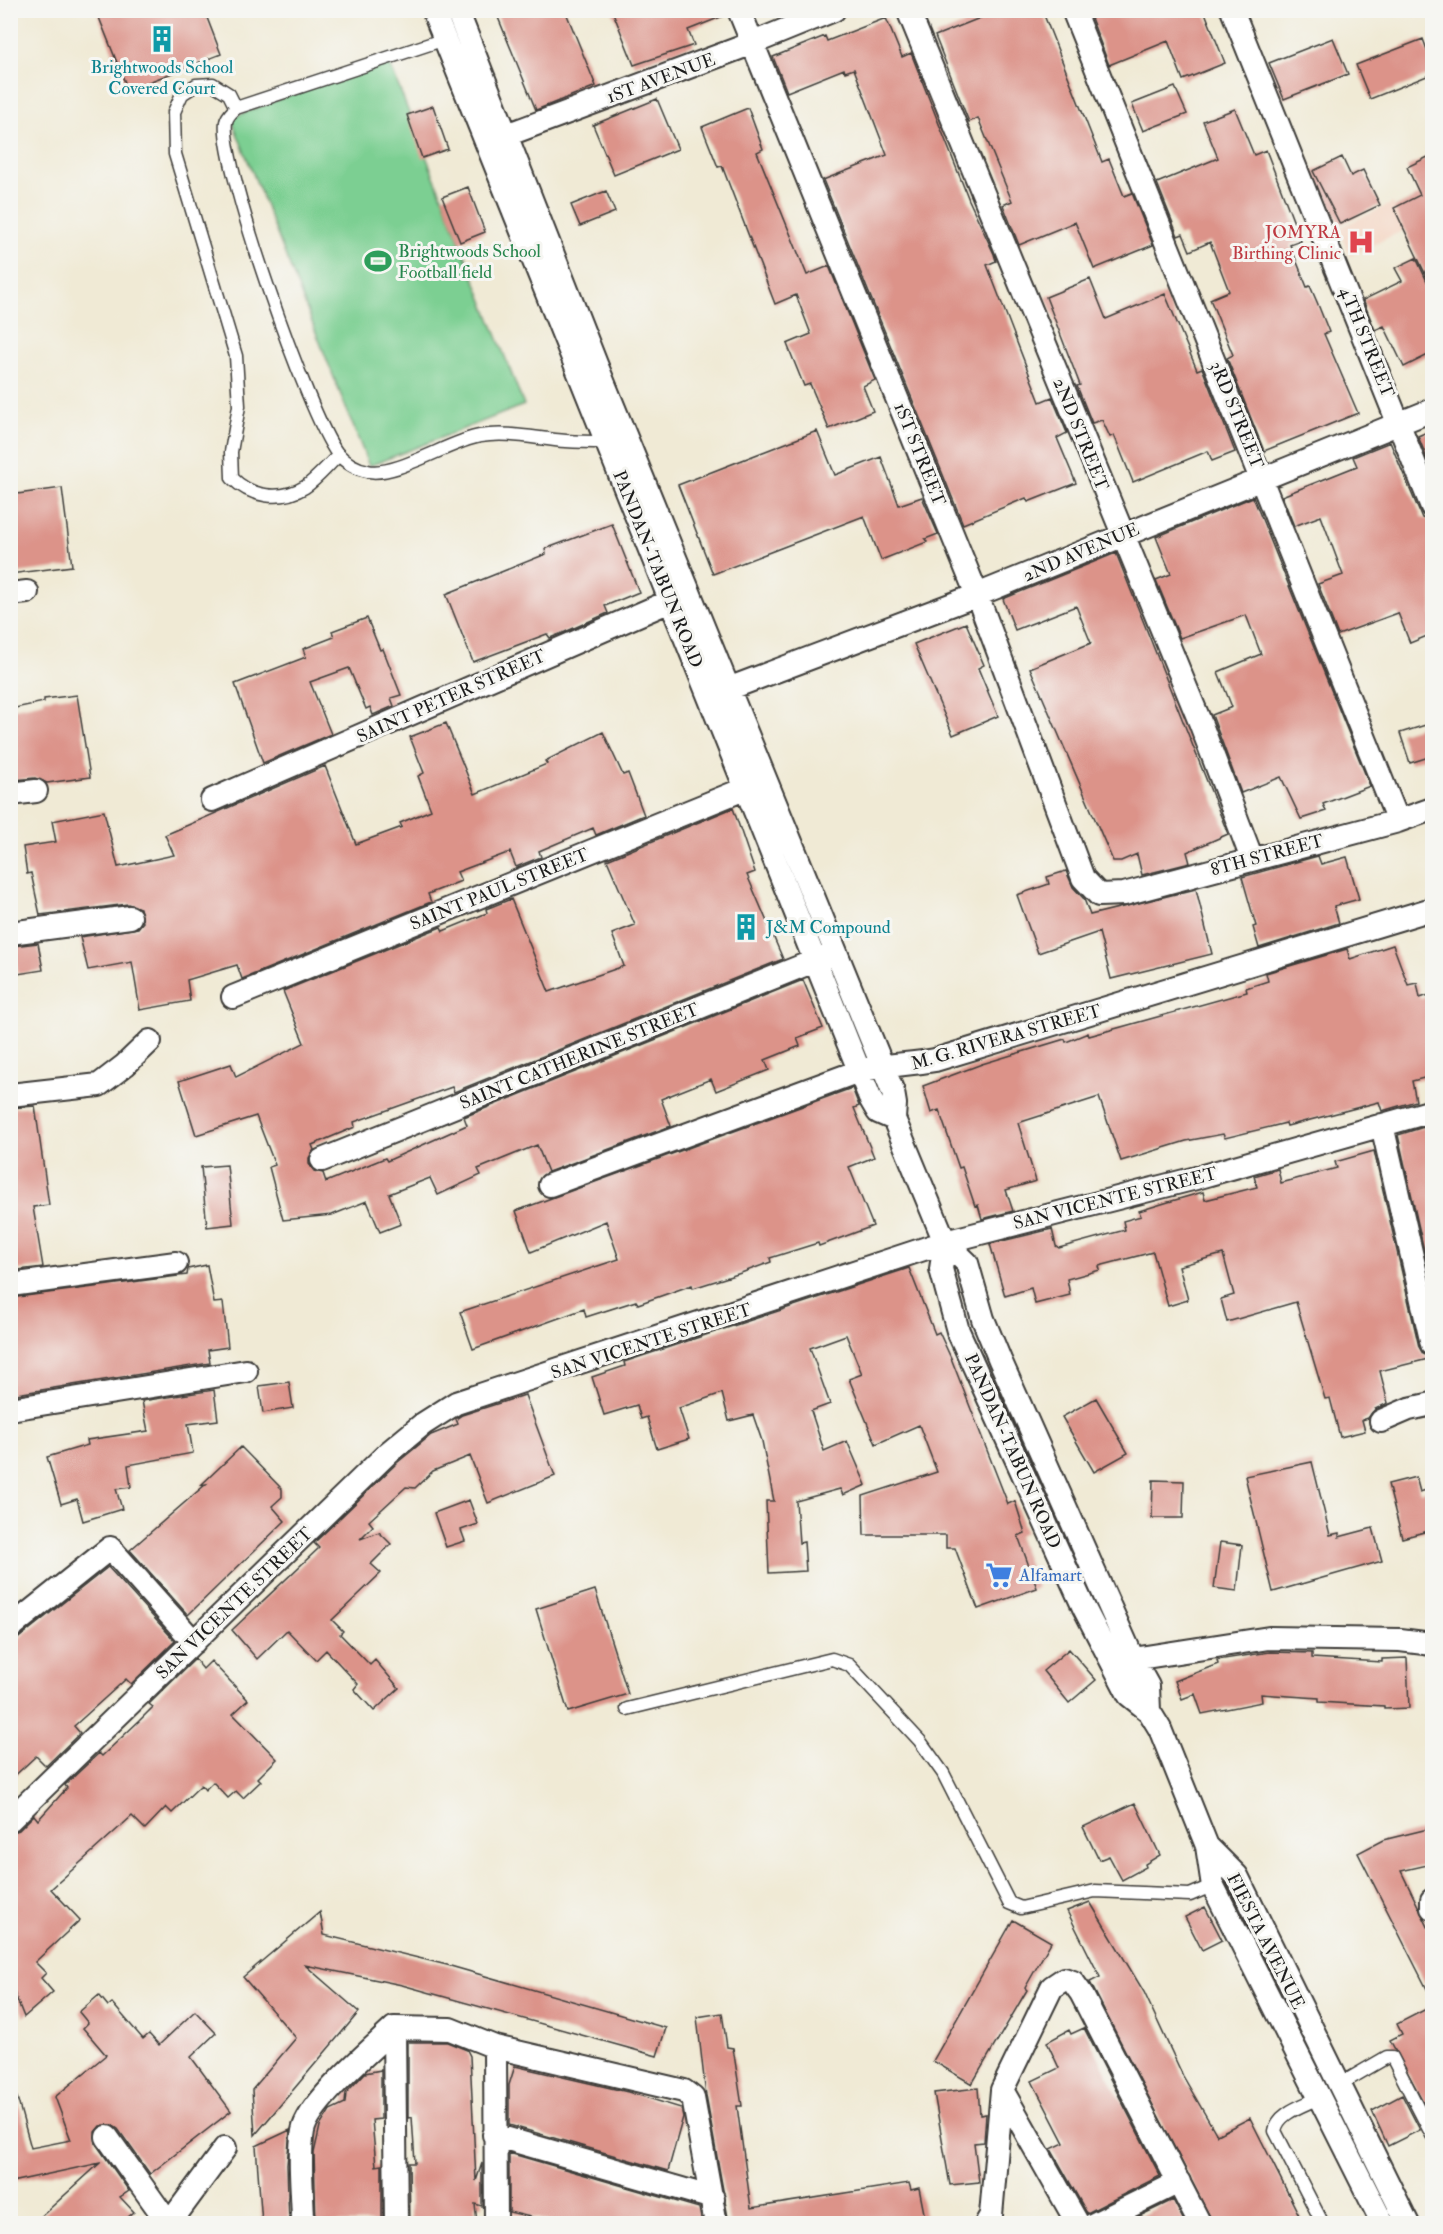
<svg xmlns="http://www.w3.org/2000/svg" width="1443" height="2234" font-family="'IM FELL Double Pica',serif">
  <rect width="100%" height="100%" fill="#f6f6f2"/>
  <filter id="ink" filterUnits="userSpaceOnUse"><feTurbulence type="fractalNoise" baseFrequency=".0167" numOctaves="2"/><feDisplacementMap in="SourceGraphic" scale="12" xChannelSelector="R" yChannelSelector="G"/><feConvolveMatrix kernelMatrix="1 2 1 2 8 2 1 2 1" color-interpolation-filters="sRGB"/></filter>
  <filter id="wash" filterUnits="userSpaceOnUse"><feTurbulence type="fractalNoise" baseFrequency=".008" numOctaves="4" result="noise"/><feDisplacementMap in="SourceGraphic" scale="24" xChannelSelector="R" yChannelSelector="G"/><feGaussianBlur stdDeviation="1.35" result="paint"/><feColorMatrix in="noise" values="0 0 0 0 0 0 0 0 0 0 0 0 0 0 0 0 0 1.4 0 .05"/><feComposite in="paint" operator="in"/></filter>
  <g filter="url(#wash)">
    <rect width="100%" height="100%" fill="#f0ead5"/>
    <path fill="#f4d3c0" d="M1393 203 1406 229 1350 256 1338 228Z"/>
    <path fill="#7bcf92" stroke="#4c7657" stroke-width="1.5" d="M387 57 524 405 369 466 231 118Z"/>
    <g id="blocks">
      <path fill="#dc9389" d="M96 10H204L221 54 128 90Z
        M495 10H565L596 86 536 110Z
        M612 10H726V15L688 30 694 45 634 65Z
        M1000 10H1042L1102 162 1109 159 1124 196 1132 193 1153 245 1094 269 1075 222 1019 245 1003 205 1012 201 978 118 969 122 935 36Z
        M1088 10H1204L1225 63 1183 80 1168 41 1109 65Z
        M886 18 902 57 911 53 969 200 994 254 996 261 987 265 1040 402 1052 397 1067 433 1057 438 1076 483 1028 502 1026 498 963 524 823 180 887 155 854 69 845 72 844 69 787 92 773 57 825 36 827 41Z
        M1333 38 1348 74 1284 99 1269 63Z
        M1423 39 1432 63V74L1370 99 1356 65Z
        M1175 87 1187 114 1143 131 1132 104Z
        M657 99 678 149 614 175 593 125Z
        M433 106 448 149 422 158 407 115Z
        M748 108 763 149 757 152 807 275 829 266 875 380 863 386 873 411 829 429 810 384 804 386 787 344 811 334 796 295 775 304 722 166 718 167 702 127Z
        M1235 109 1254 155 1266 150 1301 241 1290 245 1307 287 1310 286 1317 302 1329 332 1324 334 1358 413 1264 451 1227 358 1233 355 1210 299 1229 291 1210 242 1190 251 1183 234 1178 236 1157 183 1218 158 1203 121Z
        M1432 155V288L1394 208 1420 195 1407 167Z
        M1342 157 1351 176 1363 170 1380 205 1340 224 1313 171Z
        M468 187 485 232 460 242 442 197Z
        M606 191 615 212 580 226 571 205Z
        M1416 258 1432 292V353L1404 367 1384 326 1375 330 1363 300 1402 281 1395 268Z
        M1090 279 1106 319 1165 294 1197 370 1202 368 1235 452 1212 461 1208 451 1133 482 1114 435 1110 437 1102 420 1092 423 1077 386 1080 385 1046 297Z
        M1432 430V471L1418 436Z
        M817 431 835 475 881 457 899 505 922 497 938 534 925 539 927 542 881 560 864 516 713 574 678 485Z
        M1390 442 1422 518 1432 520V634L1410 643 1398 613 1338 635 1318 584 1343 575 1321 516 1294 526 1282 496 1357 466 1353 457Z
        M62 488 72 566 10 574V495Z
        M1253 497 1370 786 1323 804 1326 811 1301 819 1281 777 1241 793 1212 715 1232 707 1218 672 1261 654 1246 615 1180 638 1156 580 1171 574 1156 537Z
        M612 524 639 592 605 606 608 613 565 632 550 638 547 634 473 662 446 594 546 554 545 549Z
        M1116 553 1228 834 1187 852 1190 863 1142 875 1137 854 1121 861H1113L1030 668 1091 643 1076 606 1015 630 1003 599Z
        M367 618 380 650 383 649 401 695 391 698 394 706 373 715 370 707 366 709 349 668 310 682 331 734 263 763 235 684 306 657 303 649 334 637 332 631Z
        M966 623 984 665 978 668 998 716 953 735 914 644Z
        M77 695 90 777 47 783 35 778 14 780 10 760V709L44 702V699Z
        M446 723 475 794 547 764 545 761 603 732 623 775 628 773 644 815 596 835 593 828 539 851 541 857 516 867 510 852 457 872 461 881 428 894 431 902 242 979 237 965 187 980 190 1001 140 1010 132 962 88 970 80 937 138 928 143 922 140 908 128 904 40 915 31 873 27 874 23 847 56 842 52 821 104 811 118 867 174 855 165 835 325 766 356 844 402 827 400 823 431 810 418 776 424 773 410 737Z
        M1432 723V756L1410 763 1400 733Z
        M733 808 755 872 747 875 783 959 454 1092 452 1087 354 1122 355 1127 312 1145 314 1150 309 1158V1164L314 1171 323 1173 326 1182 385 1158 387 1161 467 1125 464 1117 803 980 823 1028 797 1038 800 1046 765 1060 769 1070 716 1091 711 1079 661 1099 671 1126 548 1172 537 1145 478 1169 481 1175 438 1195 430 1178 389 1194 401 1224 380 1232 367 1201 332 1215 283 1220 269 1167 275 1165 256 1116 196 1135 179 1081 231 1064 236 1077 304 1043 283 991 441 927 443 931 487 913 486 909 511 899 549 992 624 966 612 934 635 925 607 860Z
        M1318 856 1321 864 1347 857 1359 899 1334 906 1339 923 1259 948 1253 927 1256 926 1242 877Z
        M1066 871 1073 887 1084 899 1090 915 1196 889 1212 954 1111 979 1099 932 1038 953 1017 895 1049 884 1047 877Z
        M38 943 43 970 18 974 13 946Z
        M1393 945 1408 985 1417 983 1420 998 1432 994V1020L1428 1022 1432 1039V1076L1412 1081 1416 1101 1382 1111 1379 1102 1287 1126 1286 1123 1225 1138 1223 1134 1186 1141 1121 1161 1099 1097 1018 1123 1036 1181 1006 1190 1013 1211 982 1219 978 1205 975 1206 962 1167 959 1168 939 1110 931 1113 923 1086 982 1064 1065 1039 1066 1042 1088 1033 1089 1036 1247 992 1246 988 1268 981 1266 973 1347 949 1350 959Z
        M852 1088 859 1106 854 1108 874 1157 849 1167 873 1226 819 1246 818 1243 770 1258 771 1262 741 1273 693 1288 692 1285 638 1304 636 1301 586 1317 584 1309 473 1349 460 1312 619 1259 606 1221 531 1252 516 1211Z
        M35 1106 49 1205 33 1207 43 1267 10 1271V1108Z
        M1424 1127 1432 1157V1286L1398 1135Z
        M1374 1151 1419 1347 1423 1354 1432 1358 1380 1371 1388 1403 1375 1409 1368 1418 1362 1420 1365 1431 1340 1437 1330 1398 1325 1399 1296 1302 1227 1322 1221 1299 1234 1295 1223 1254 1179 1266 1188 1300 1168 1306 1153 1252 1099 1266 1100 1270 1067 1279 1070 1295 1035 1304 1031 1288 1005 1296 990 1244 1052 1229 1056 1246 1059 1248 1125 1230 1123 1221 1141 1216 1139 1211 1165 1203 1203 1192 1205 1200 1257 1187 1254 1176 1278 1169 1281 1183 1337 1168 1335 1162Z
        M227 1165 233 1224 207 1227 201 1167Z
        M207 1265 214 1303 223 1302 228 1347 208 1350 210 1363 10 1395V1298L178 1276 187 1275 188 1269Z
        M909 1268 935 1334 939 1332 951 1358 1008 1504 1015 1501 1025 1533 1018 1536 1037 1588 978 1609 955 1548H946V1535H864L863 1496 937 1472 919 1425 876 1444 849 1379 862 1374 846 1335 810 1348 830 1404 811 1411 824 1451 847 1441 866 1485 843 1495 840 1489 796 1501 799 1543 804 1542 806 1571 769 1573 766 1501H774L762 1441 753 1415 729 1421 722 1393 679 1408 689 1439 657 1449 647 1417 641 1419 637 1405 604 1415 592 1377 625 1366 624 1362Z
        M289 1382 293 1408 263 1413 259 1386Z
        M214 1390 218 1420 188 1424 193 1453 128 1465 131 1487 116 1489 122 1509 83 1521 77 1499 61 1504 47 1457 88 1445 87 1440 148 1431 142 1401Z
        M525 1395 555 1476 488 1503 470 1456 433 1471 415 1488 406 1487 369 1521 373 1526 360 1539 379 1532 391 1544 371 1564 381 1573 332 1620 343 1631 340 1634 370 1665 375 1660 399 1688 374 1711 354 1689 358 1684 326 1650 316 1660 287 1630 257 1659 232 1630 319 1548 314 1543 398 1462 431 1435 458 1424 456 1419 462 1415Z
        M1096 1398 1128 1453 1094 1472 1062 1417Z
        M241 1447 282 1489V1497L272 1506 285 1521 188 1615 130 1550 206 1484 201 1485Z
        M1312 1462 1330 1535 1339 1533V1537L1373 1528 1382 1561 1273 1592 1245 1476Z
        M1416 1477 1420 1492 1432 1488V1530L1402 1538 1388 1484Z
        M1153 1480 1184 1481 1183 1518H1152Z
        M469 1500 478 1524 461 1530 465 1541 446 1547 434 1513Z
        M1220 1542 1242 1545 1237 1591 1214 1588Z
        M108 1567 175 1641 131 1684 126 1679 74 1726 80 1733 46 1766 36 1756 10 1780V1645Z
        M595 1590 628 1694 568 1712 536 1609Z
        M1069 1649 1096 1680 1069 1703 1043 1671Z
        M1270 1652 1312 1653V1658L1382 1662V1659L1407 1658 1409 1708 1384 1709V1706L1319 1702V1698L1261 1694 1262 1702 1202 1714 1195 1694 1182 1699 1175 1681 1218 1664 1217 1660Z
        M195 1659 203 1669 211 1661 248 1700 233 1714 277 1759 258 1778 261 1781 243 1798 236 1791 228 1798 213 1782 205 1790 201 1785 172 1813 166 1807 145 1829 132 1816 51 1889 80 1920 35 1962 46 1973 41 1978 53 1992 24 2017 10 1982V1833L19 1830 34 1815 38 1820 67 1788 65 1785 99 1753 102 1756 139 1721 153 1707 149 1704Z
        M1135 1803 1160 1855 1145 1864 1146 1867 1122 1880 1109 1856 1099 1860 1083 1827Z
        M1432 1828V1864L1401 1871 1432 1935V1999L1358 1853 1383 1840Z
        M1090 1902 1144 1992 1183 2076 1217 2135 1250 2118 1303 2223H1213L1090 1982 1100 1977 1067 1911Z
        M1205 1907 1222 1940 1202 1950 1185 1917Z
        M320 1912 324 1935 447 1965 666 2028 657 2056 402 1985 305 1965 359 2012 255 2135 252 2090 296 2038 243 1977Z
        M1013 1920 1051 1942 1025 1988 1027 1990 972 2084 933 2061Z
        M99 1995 108 2006 112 2003 143 2039 149 2034 159 2045 195 2011 216 2033 191 2057 231 2111 150 2174 118 2129 112 2125 100 2126 95 2132 96 2144 129 2191 120 2197 134 2212 121 2223H34L100 2163 11 2182 10 2098 17 2097 31 2148 71 2140 55 2097 106 2055 83 2028 88 2023 79 2012Z
        M1432 2006V2118L1390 2040 1402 2034 1397 2024Z
        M722 2013 727 2047 733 2048 742 2106H737L751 2208 909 2183 911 2190 919 2188 926 2223H729L706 2096 697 2017Z
        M1084 2028 1160 2176 1087 2213 1051 2149 1064 2143 1032 2081 1059 2068 1047 2042 1069 2030 1071 2034Z
        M408 2042H447L467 2050 470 2056 476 2181 482 2163V2206L475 2204 477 2223H410L409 2163H415L412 2117 408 2118Z
        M515 2066 628 2092 681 2108 683 2117 668 2171 509 2125V2085Z
        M381 2070V2119L372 2120 376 2166 382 2165V2223H316L314 2153 320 2126 330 2110 345 2103 346 2093 365 2073Z
        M978 2088 980 2115 986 2114 984 2142 974 2143 979 2182 950 2185 934 2093Z
        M1402 2095 1420 2130 1388 2146 1372 2111Z
        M290 2130 287 2165 289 2223H262L256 2146Z
        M509 2153 699 2208 702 2223H556L509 2212Z
        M1173 2200 1185 2223H1125Z"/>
    </g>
  </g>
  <g filter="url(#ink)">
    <use href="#blocks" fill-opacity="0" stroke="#3c3b38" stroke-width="1.5"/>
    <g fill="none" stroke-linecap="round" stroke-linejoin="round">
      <defs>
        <path id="lane" d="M445 39 236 108C232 112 227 116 226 122 220 165 309 416 337 453 345 462 356 469 368 471 396 477 450 441 480 436 508 431 538 439 566 441 580 442 593 442 607 442
          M236 108 229 94 213 84 196 85 182 94 174 112 175 154 236 356 239 406 231 452 232 478C251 497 280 502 305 487 317 479 328 465 339 455
          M627 1709 832 1659 849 1665 920 1741 943 1773 1009 1903 1021 1908 1095 1891 1190 1895 1216 1884
          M1337 2086 1387 2057H1392L1432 2135
          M1322 2096C1307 2105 1278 2111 1275 2131L1323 2224"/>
        <path id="street" d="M433 10 871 1100 878 1112 894 1119
          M457 10 596 364 893 1092 895 1104 894 1119 945 1242 967 1263 983 1319 1000 1360 1133 1659 1148 1686 1149 1711
          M739 10 977 595 1083 878 1099 895 1124 894 1398 821 1432 809
          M908 10 1200 722 1252 859
          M1073 10 1398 821
          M1232 10 1432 507
          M493 140 753 43 834 10
          M10 594 27 592
          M728 689 977 595 1432 410
          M10 794 36 791
          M212 800 684 595
          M10 933 130 917
          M233 997 759 783
          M10 1095 99 1085 125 1065 150 1041
          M1382 1125 1432 1344
          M322 1160 829 955
          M550 1185 859 1071C884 1064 909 1065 935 1060L1432 909
          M945 1242 941 1269 958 1331 1084 1608 1129 1695 1149 1711 1160 1729 1207 1846 1213 1886 1383 2224
          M10 1285 176 1263
          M10 1409 246 1371
          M1381 1421 1409 1409 1432 1404
          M10 1628 110 1548 194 1642
          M1122 1664 1133 1659 1269 1638 1400 1640 1432 1644
          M10 1820 389 1452 423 1424 456 1403 945 1242 1196 1178 1432 1111
          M1207 1846 1237 1876 1408 2224
          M1432 1900V1908
          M394 2028 396 2224
          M495 2047 496 2224
          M1002 2090 1078 2224
          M494 2135 713 2198
          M107 2137 169 2224 225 2148
          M303 2224C303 2195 298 2158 303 2131 308 2103 372 2049 394 2028L450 2029 495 2047 684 2091 693 2098 716 2224
          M986 2224 991 2215 1002 2090 1052 1987 1064 1979 1073 1982 1081 1993 1200 2224
          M1094 2224 1179 2182"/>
      </defs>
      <use href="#lane" stroke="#3c3b38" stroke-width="15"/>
      <use href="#street" stroke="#3c3b38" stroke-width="26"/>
      <use href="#lane" stroke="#fff" stroke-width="12"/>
      <use href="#street" stroke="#fff" stroke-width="22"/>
    </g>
  </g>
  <defs>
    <symbol id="building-bare" viewBox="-9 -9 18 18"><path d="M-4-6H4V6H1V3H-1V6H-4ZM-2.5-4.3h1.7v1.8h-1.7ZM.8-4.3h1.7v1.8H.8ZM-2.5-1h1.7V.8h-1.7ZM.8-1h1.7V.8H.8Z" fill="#0f9aa8" stroke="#f6f6f2" stroke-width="2.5" paint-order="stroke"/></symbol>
    <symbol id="hospital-bare" viewBox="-9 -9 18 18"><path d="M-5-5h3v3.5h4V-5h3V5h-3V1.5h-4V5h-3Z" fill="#e0444e" stroke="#f6f6f2" stroke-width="2.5" paint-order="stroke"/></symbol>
    <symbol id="stadium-bare" viewBox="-9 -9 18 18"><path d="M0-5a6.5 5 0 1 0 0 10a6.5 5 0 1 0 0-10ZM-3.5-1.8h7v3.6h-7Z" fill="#2e9e5b" stroke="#f6f6f2" stroke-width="2.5" paint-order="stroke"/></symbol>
    <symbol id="supermarket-bare" viewBox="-9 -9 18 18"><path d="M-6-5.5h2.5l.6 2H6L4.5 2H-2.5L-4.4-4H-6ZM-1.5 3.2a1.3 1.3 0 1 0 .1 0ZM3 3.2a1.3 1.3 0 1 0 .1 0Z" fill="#3f7fe0" stroke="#f6f6f2" stroke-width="2.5" paint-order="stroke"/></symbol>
  </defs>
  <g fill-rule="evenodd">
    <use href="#building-bare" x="143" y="20" width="38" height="38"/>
    <use href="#hospital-bare" x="1342" y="223" width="38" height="38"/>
    <use href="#stadium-bare" x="359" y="242" width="38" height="38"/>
    <use href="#building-bare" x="727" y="908" width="38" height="38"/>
    <use href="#supermarket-bare" x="980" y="1556" width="38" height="38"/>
  </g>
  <g text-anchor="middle" stroke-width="6" stroke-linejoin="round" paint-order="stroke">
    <g font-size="18" fill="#0d838f" stroke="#f6f6f2">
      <text x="162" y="73">Brightwoods School<tspan x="162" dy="21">Covered Court</tspan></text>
      <text x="766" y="933" text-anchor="start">J&amp;M Compound</text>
    </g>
    <g font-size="18" fill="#1c1c1c" stroke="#f6f6f2">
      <text transform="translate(661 78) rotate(-20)" y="6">1ST AVENUE</text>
      <text transform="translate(1367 342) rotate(68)" y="6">4TH STREET</text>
      <text transform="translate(1237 415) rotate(68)" y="6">3RD STREET</text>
      <text transform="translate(1081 434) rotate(68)" y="6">2ND STREET</text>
      <text transform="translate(920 454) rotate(68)" y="6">1ST STREET</text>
      <text transform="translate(1081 552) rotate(-23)" y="6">2ND AVENUE</text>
      <text transform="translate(658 569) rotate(68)" y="6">PANDAN-TABUN ROAD</text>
      <text transform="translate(451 696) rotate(-24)" y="6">SAINT PETER STREET</text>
      <text transform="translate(1267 855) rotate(-15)" y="6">8TH STREET</text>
      <text transform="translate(499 889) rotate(-22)" y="6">SAINT PAUL STREET</text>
      <text transform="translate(1006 1037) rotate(-16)" y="6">M. G. RIVERA STREET</text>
      <text transform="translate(579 1056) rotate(-22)" y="6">SAINT CATHERINE STREET</text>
      <text transform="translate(1115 1198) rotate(-14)" y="6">SAN VICENTE STREET</text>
      <text transform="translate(651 1341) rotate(-18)" y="6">SAN VICENTE STREET</text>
      <text transform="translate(1013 1451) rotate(66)" y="6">PANDAN-TABUN ROAD</text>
      <text transform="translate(234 1603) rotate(-44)" y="6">SAN VICENTE STREET</text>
      <text transform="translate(1266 1941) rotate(63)" y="6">FIESTA AVENUE</text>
    </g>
    <g font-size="18" fill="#be3a42" stroke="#f6f6f2" text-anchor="end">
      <text x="1341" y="238">JOMYRA<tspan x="1341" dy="21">Birthing Clinic</tspan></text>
    </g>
    <g font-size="18" fill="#27864d" stroke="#f6f6f2" text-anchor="start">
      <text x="398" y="257">Brightwoods School<tspan x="398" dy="21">Football field</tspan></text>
    </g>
    <g font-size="18" fill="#366cbe" stroke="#f6f6f2" text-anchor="start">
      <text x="1019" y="1581">Alfamart</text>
    </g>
  </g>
  <rect width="1443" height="2234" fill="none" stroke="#f6f6f2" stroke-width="36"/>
</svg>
